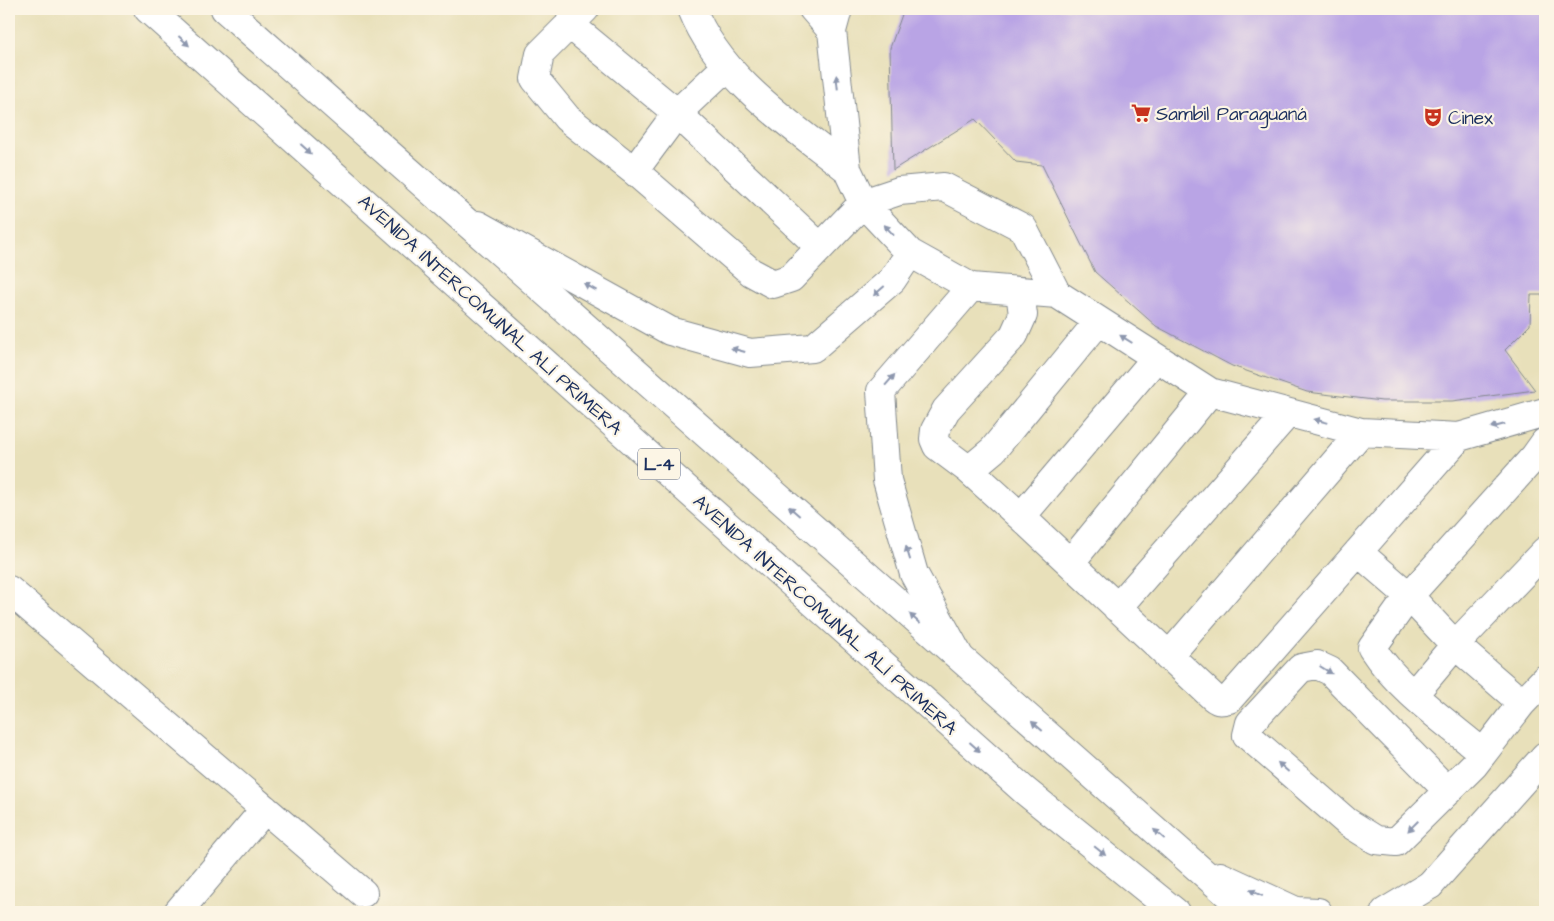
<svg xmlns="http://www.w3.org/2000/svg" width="1554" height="921" font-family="'Architects Daughter',sans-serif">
  <rect width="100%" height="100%" fill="#fcf5e5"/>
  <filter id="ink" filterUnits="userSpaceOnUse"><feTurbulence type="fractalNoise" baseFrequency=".02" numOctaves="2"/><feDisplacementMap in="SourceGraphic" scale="10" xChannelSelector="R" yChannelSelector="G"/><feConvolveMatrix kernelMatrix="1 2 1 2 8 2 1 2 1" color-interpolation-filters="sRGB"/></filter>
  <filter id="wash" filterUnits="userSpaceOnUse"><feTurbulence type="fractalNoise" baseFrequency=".0096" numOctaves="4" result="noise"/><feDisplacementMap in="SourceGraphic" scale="20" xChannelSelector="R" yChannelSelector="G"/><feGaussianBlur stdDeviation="1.12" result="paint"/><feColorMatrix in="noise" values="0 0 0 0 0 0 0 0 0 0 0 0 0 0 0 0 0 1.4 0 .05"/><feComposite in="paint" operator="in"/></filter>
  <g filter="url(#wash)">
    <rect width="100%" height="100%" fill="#e8e0ba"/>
    <g id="blocks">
      <path fill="#b9a4e5" d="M904 9H1545V295H1531L1530 325 1505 350 1535 390 1452 401H1382L1307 392 1232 366 1156 326 1095 272 1042 165 1016 162 975 119 893 170 890 48Z"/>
    </g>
  </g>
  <g filter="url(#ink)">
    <use href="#blocks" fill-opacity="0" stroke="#82888c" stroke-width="1"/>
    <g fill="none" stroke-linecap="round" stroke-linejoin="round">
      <defs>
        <path id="minor" d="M585 9 540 54 535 79 567 118 634 171
          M692 9C720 79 790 124 847 169
          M813 9 832 31
          M838 9 832 31 847 169 863 203 910 253 971 287 1057 294 1210 392 1361 432 1459 437 1545 412
          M569 24 677 113 820 247
          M727 66 677 113 634 171 751 272 773 284 791 278 863 203 899 191 944 187 1023 228 1057 294
          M478 225 670 331 750 353 813 348 892 280 910 253
          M1020 291 1023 315 1014 335 946 410 935 430 934 439 937 446 969 470 993 450 1098 322
          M969 470 1021 517 1156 358
          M1021 517 1213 697C1219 702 1222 701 1229 699L1459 437
          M1358 552 1409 596 1455 645 1522 703 1545 679
          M1070 563 1210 392
          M9 590 363 893
          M1117 608 1288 413
          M958 654 914 574 887 480 881 391 971 287
          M1168 657 1361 432
          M1414 694 1455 645 1545 551
          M1483 753C1445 721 1399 690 1372 648L1409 596 1535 456 1545 442
          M1448 791 1330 671 1317 665 1301 668 1250 723 1247 735 1347 822 1376 840 1396 842 1474 765 1522 703
          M1430 885 1545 756
          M178 912 265 809"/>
        <path id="major" d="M148 9 1025 791 1175 912
          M225 9 1248 912
          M1220 876 1296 911 1318 912
          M1385 912 1430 885"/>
      </defs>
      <use href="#minor" stroke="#82888c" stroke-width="30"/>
      <use href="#major" stroke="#82888c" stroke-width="30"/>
      <use href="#minor" stroke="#fff" stroke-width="28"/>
      <use href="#major" stroke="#fff" stroke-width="28"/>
    </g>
    <defs><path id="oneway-solid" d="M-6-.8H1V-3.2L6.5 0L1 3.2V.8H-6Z" transform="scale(1.25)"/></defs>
    <g fill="#8d97ae">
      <use href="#oneway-solid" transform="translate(184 41) rotate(42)"/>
      <use href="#oneway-solid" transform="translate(837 82) rotate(-96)"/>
      <use href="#oneway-solid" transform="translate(306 149) rotate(42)"/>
      <use href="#oneway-solid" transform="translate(889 230) rotate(-132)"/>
      <use href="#oneway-solid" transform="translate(590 287) rotate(-151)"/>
      <use href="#oneway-solid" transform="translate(879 291) rotate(139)"/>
      <use href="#oneway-solid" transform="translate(1126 339) rotate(-148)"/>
      <use href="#oneway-solid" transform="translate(738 350) rotate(-165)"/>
      <use href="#oneway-solid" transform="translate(890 380) rotate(-49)"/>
      <use href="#oneway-solid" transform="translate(1321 421) rotate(-165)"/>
      <use href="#oneway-solid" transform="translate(1498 426) rotate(165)"/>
      <use href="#oneway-solid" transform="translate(794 511) rotate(-139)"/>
      <use href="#oneway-solid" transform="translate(908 553) rotate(-107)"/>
      <use href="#oneway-solid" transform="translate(915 619) rotate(-138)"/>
      <use href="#oneway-solid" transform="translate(1326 670) rotate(32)"/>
      <use href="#oneway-solid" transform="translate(1037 726) rotate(-139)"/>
      <use href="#oneway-solid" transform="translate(975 747) rotate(42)"/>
      <use href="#oneway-solid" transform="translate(1283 767) rotate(-139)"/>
      <use href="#oneway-solid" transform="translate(1413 826) rotate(135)"/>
      <use href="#oneway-solid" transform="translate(1159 834) rotate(-139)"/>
      <use href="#oneway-solid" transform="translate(1100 851) rotate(39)"/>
      <use href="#oneway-solid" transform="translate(1256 893) rotate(-155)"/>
    </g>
  </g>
  <defs>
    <symbol id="supermarket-bare" viewBox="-9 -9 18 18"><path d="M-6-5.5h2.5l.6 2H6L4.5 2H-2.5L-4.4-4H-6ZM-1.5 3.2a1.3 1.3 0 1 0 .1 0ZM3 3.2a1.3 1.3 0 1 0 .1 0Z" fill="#c8321e" stroke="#fcf5e5" stroke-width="2.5" paint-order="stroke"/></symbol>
    <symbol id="theatre-bare" viewBox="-9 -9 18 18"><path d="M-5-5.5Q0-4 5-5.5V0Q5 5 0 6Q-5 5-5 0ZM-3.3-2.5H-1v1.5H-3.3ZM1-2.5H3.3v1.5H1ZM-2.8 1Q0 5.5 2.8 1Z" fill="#c8321e" stroke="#fcf5e5" stroke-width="2.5" paint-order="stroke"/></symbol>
  </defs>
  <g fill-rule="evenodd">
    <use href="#supermarket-bare" x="1127" y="99" width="28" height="28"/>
    <use href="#theatre-bare" x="1419" y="103" width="28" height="28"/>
  </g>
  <g text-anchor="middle" stroke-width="4.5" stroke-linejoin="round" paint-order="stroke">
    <rect fill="#fcf5e5" stroke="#5e6a86" stroke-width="1" x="638" y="448.5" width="42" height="31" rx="4"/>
    <g font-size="18" font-weight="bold" fill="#1b2f5e">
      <text x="659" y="470">L-4</text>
    </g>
    <g font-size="19" fill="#1b2f5e" stroke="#fcf5e5" text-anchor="start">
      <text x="1156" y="120">Sambil Paraguaná</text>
      <text x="1448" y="124">Cinex</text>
    </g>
    <g font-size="19" fill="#1b2f5e" stroke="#fcf5e5">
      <text transform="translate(491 314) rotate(42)" y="7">AVENIDA INTERCOMUNAL ALÍ PRIMERA</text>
      <text transform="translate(826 614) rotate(42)" y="7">AVENIDA INTERCOMUNAL ALÍ PRIMERA</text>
    </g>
  </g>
  <rect width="1554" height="921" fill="none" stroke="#fcf5e5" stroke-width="30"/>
</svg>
